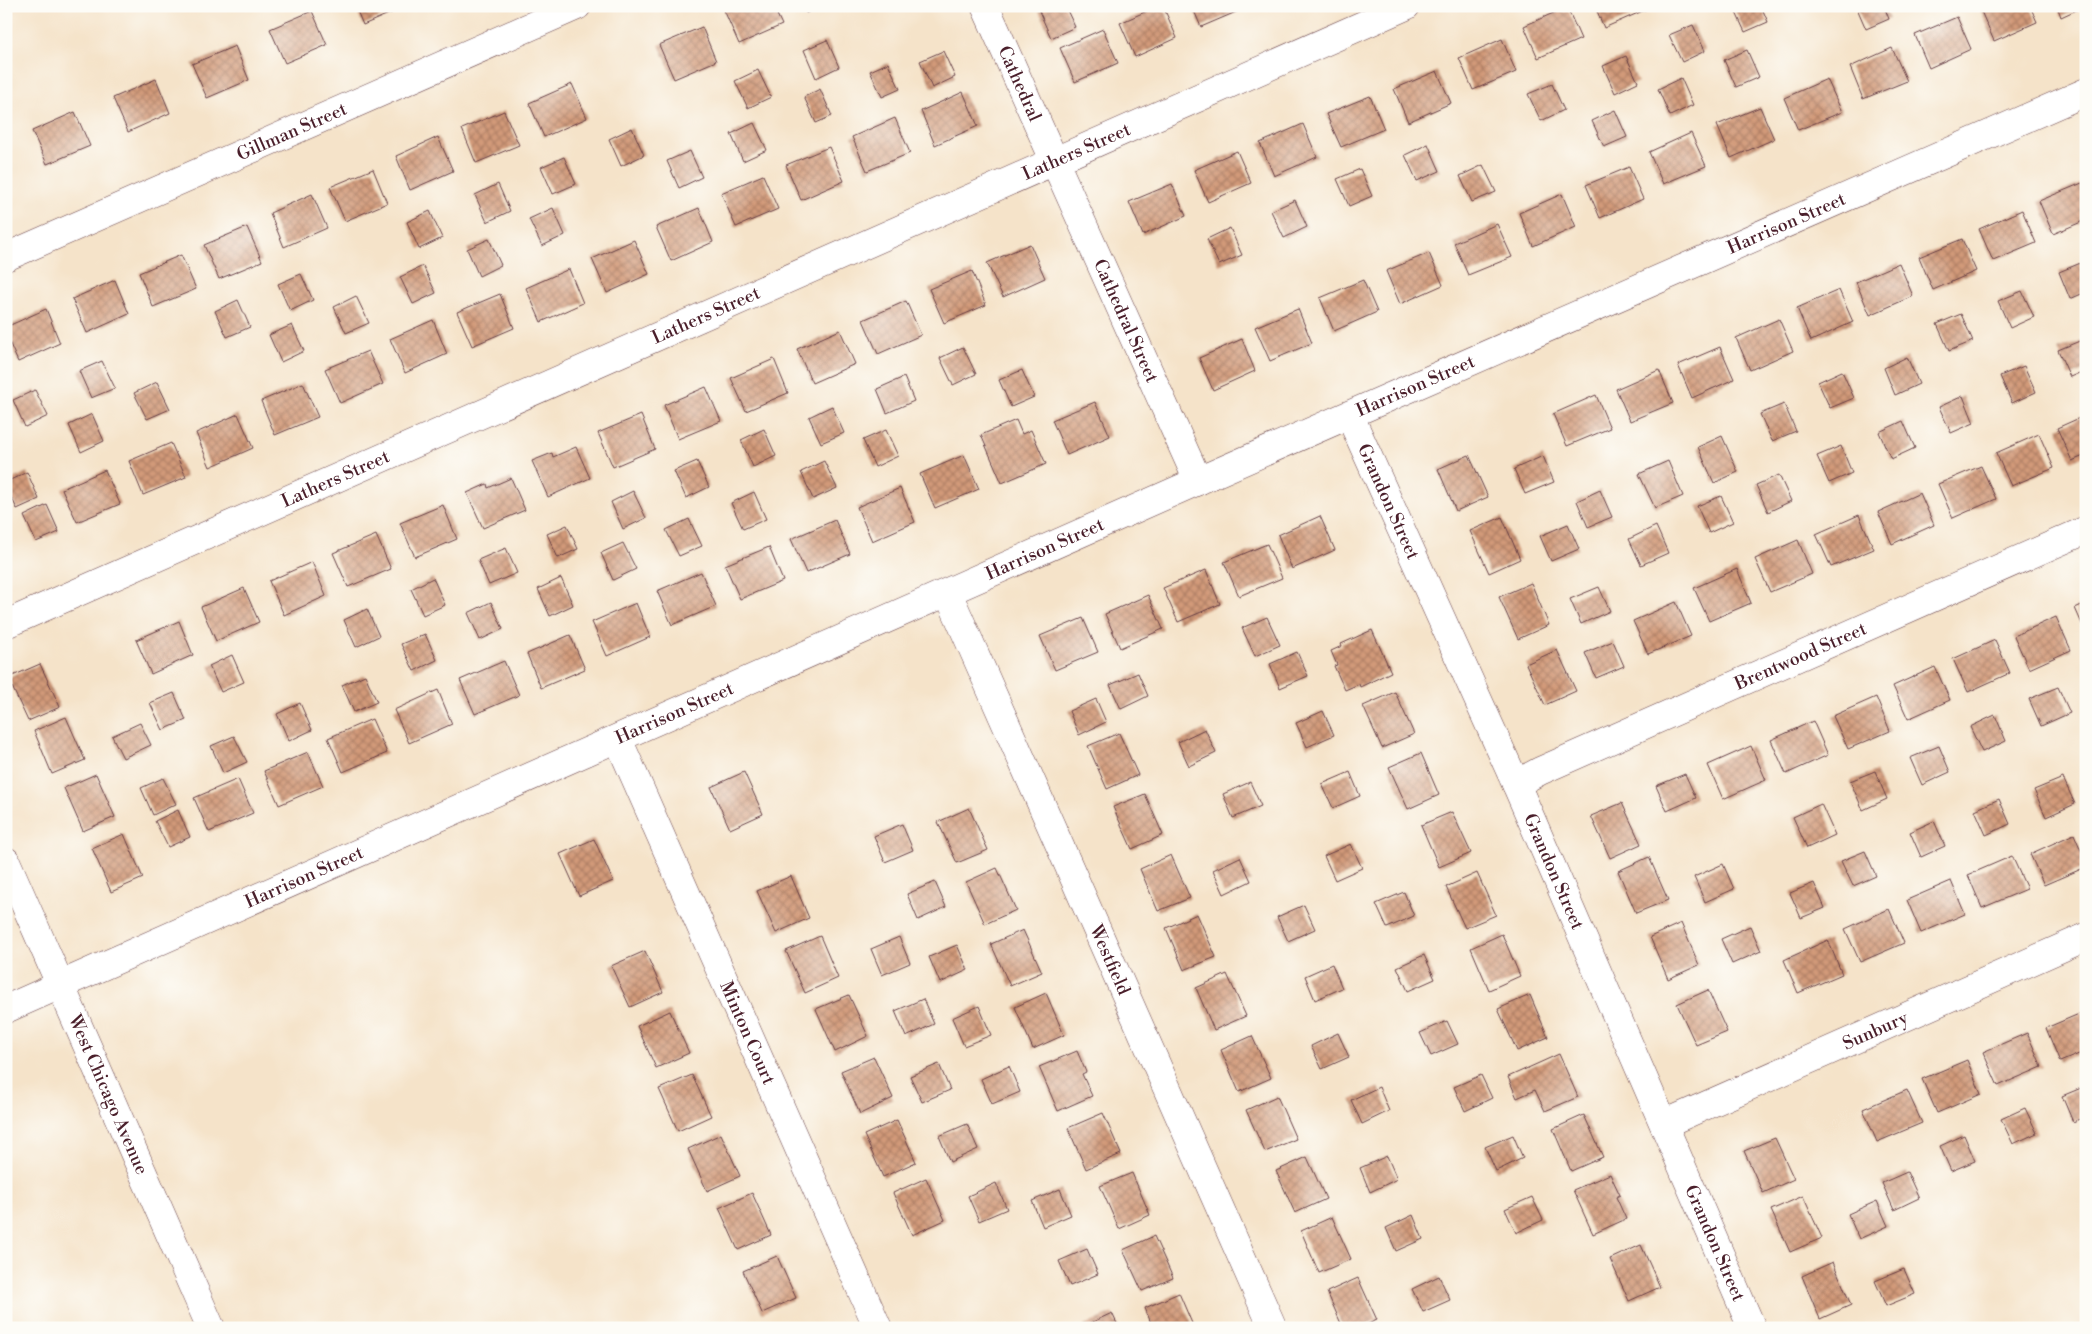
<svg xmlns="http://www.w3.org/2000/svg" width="2092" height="1334" font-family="'Libre Bodoni',serif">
  <defs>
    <pattern id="building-cross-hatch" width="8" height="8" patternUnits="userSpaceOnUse" patternTransform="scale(1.25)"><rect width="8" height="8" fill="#d29a79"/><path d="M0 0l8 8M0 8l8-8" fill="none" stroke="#ac7d63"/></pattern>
  </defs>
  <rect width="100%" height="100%" fill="#fdfcf7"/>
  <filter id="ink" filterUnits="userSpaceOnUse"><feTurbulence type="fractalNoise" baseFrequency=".02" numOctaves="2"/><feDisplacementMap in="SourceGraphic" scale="10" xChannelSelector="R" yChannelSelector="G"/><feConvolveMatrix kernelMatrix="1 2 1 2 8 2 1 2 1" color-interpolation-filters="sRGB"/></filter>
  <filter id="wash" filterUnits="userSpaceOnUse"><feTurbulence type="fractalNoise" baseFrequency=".0096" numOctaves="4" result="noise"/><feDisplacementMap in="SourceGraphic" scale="20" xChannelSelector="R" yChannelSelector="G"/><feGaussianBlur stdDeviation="1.12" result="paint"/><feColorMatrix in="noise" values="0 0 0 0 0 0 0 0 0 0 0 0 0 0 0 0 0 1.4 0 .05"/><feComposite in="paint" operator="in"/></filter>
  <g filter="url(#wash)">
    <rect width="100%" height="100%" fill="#f5e3c9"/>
    <g id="blocks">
      <path fill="url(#building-cross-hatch)" d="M355 6H407L363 25Z
        M732 6H773L782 25 739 44 724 10Z
        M803 6H821L806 13Z
        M1050 6H1065L1075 27 1051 38 1039 11Z
        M1158 6H1163L1177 38 1135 57 1120 23Z
        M1192 6H1242L1243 9 1201 27Z
        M1595 6H1646L1647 9 1604 28Z
        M1733 6H1761L1768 22 1745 32Z
        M1856 6H1884L1889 19 1866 29Z
        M1986 6H2030L2037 22 1994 41 1980 9Z
        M2057 6H2085L2061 17Z
        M1567 7 1581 39 1538 58 1524 26Z
        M312 11 327 45 285 63 270 29Z
        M1957 17 1971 49 1929 68 1915 35Z
        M1693 25 1705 51 1682 62 1669 35Z
        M702 27 716 61 674 79 659 45Z
        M1103 29 1118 63 1075 82 1060 48Z
        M1502 39 1516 72 1473 90 1459 58Z
        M827 40 839 67 816 78 804 50Z
        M235 46 249 80 207 98 192 64Z
        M1892 48 1907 81 1863 99 1850 67Z
        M1747 50 1759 77 1736 87 1724 60Z
        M943 51 955 77 932 88 920 61Z
        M1626 56 1638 82 1615 93 1603 66Z
        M888 63 900 89 882 97 870 71Z
        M758 70 771 97 748 108 735 81Z
        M1437 71 1451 103 1408 122 1394 89Z
        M1681 78 1693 105 1670 116 1658 89Z
        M156 79 170 113 128 132 113 98Z
        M1827 79 1842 112 1798 130 1784 98Z
        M572 84 587 118 544 137 529 103Z
        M1552 84 1564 110 1541 121 1528 94Z
        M820 89 832 116 816 123 804 97Z
        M963 92 978 126 935 145 921 111Z
        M1370 96 1384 129 1341 147 1326 114Z
        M1760 107 1774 139 1731 158 1717 125Z
        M1615 110 1627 137 1604 147 1592 121Z
        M504 111 519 145 476 163 462 129Z
        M75 112 90 146 47 164 32 131Z
        M895 118 910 153 867 171 852 137Z
        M754 123 767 150 743 161 731 134Z
        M1303 124 1317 157 1274 176 1260 143Z
        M632 128 644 155 621 166 609 139Z
        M1691 133 1706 166 1663 184 1649 152Z
        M438 137 453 171 410 190 396 156Z
        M1428 144 1440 171 1417 181 1405 155Z
        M829 147 844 181 801 200 786 165Z
        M690 151 702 177 679 188 667 161Z
        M1237 151 1251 183 1208 202 1194 170Z
        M564 157 576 184 553 194 541 167Z
        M1483 165 1496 192 1472 202 1460 176Z
        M1629 167 1643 199 1600 218 1586 185Z
        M373 169 387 203 345 221 330 187Z
        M1360 169 1372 196 1349 206 1337 179Z
        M763 175 778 209 736 227 721 193Z
        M2082 183 2086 191V220L2053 234 2039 201Z
        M498 184 510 211 487 222 475 195Z
        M1172 184 1186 216 1143 235 1129 202Z
        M312 194 327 228 284 247 270 213Z
        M1562 194 1576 227 1533 246 1519 213Z
        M1295 200 1307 227 1284 238 1271 211Z
        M553 208 565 235 542 246 529 219Z
        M699 208 713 242 671 261 656 227Z
        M2022 210 2036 243 1993 261 1979 229Z
        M430 211 442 238 419 249 407 222Z
        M1497 224 1512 257 1468 275 1454 243Z
        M247 227 262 261 219 279 204 245Z
        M1230 228 1242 255 1219 265 1207 239Z
        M489 239 501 265 479 276 467 249Z
        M1962 239 1976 271 1933 290 1919 257Z
        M634 240 649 274 607 293 592 259Z
        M1030 244 1045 278 1003 297 987 263Z
        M1429 253 1443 285 1400 304 1386 271Z
        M181 255 196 289 153 307 139 273Z
        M2083 262 2086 269V292L2070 299 2059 272Z
        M1899 263 1913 296 1870 315 1856 282Z
        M423 266 436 293 413 304 400 277Z
        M569 269 583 303 541 322 526 288Z
        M972 271 986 305 944 323 929 289Z
        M301 274 313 300 290 311 278 284Z
        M115 280 129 314 87 333 72 299Z
        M1363 280 1377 312 1334 331 1320 298Z
        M1839 290 1853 322 1811 341 1797 308Z
        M2022 291 2034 317 2010 328 1998 301Z
        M500 294 514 328 472 346 457 312Z
        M356 296 369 323 346 333 334 307Z
        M238 300 250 327 227 337 215 311Z
        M906 301 921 335 878 354 863 320Z
        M46 309 60 343 18 362 6 335V327Z
        M1298 309 1312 343 1270 361 1255 327Z
        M1961 314 1973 341 1949 351 1937 324Z
        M1779 319 1793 351 1750 370 1736 338Z
        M433 320 447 354 405 373 390 339Z
        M292 325 304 351 281 362 269 335Z
        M840 330 855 364 812 383 797 349Z
        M1242 339 1255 371 1213 390 1199 358Z
        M2082 340 2086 347V370L2070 377 2058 350Z
        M963 347 976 374 953 385 940 358Z
        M1720 347 1734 379 1692 398 1678 365Z
        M368 351 383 384 340 403 325 369Z
        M1907 357 1919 384 1895 395 1884 368Z
        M774 359 788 393 746 411 731 378Z
        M102 361 115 388 91 398 79 371Z
        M2024 366 2036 392 2012 403 2000 376Z
        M1022 370 1034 397 1011 407 999 380Z
        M1659 370 1673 403 1630 421 1616 389Z
        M1842 371 1854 398 1830 408 1818 382Z
        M904 377 914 401 887 413 877 389Z
        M157 382 170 409 147 419 134 393Z
        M303 383 318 417 275 435 261 401Z
        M706 387 721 421 678 439 664 405Z
        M35 390 48 416 25 427 13 400Z
        M1596 395 1610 428 1567 446 1553 414Z
        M1963 396 1974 423 1951 433 1939 407Z
        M1095 402 1110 436 1067 455 1052 420Z
        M1784 404 1796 431 1772 441 1760 414Z
        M832 406 844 433 821 443 809 417Z
        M92 414 104 441 81 452 69 425Z
        M238 414 253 448 210 467 196 433Z
        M641 415 655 449 613 467 598 433Z
        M2086 415V455L2072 461 2057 428Z
        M1016 420 1022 434 1031 430 1046 464 1002 483 981 435Z
        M1903 421 1915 448 1891 459 1879 432Z
        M764 429 776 456 753 467 741 440Z
        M886 430 898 456 875 467 863 440Z
        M2039 434 2054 468 2011 486 1996 453Z
        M1722 436 1738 472 1714 483 1698 447Z
        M171 443 186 477 143 495 129 461Z
        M1841 446 1852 473 1829 483 1817 456Z
        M576 447 590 478 548 497 532 461 552 453 553 457Z
        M964 455 979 489 935 508 920 474Z
        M1469 455 1488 497 1456 511 1438 469Z
        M1543 456 1554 482 1525 494 1514 469Z
        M697 461 709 487 686 498 674 471Z
        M824 461 837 488 813 499 801 472Z
        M1668 461 1683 496 1655 508 1639 474Z
        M1981 466 1996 499 1953 518 1938 484Z
        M105 470 120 504 77 522 62 489Z
        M27 472 39 499 17 509 6 486V482Z
        M1779 475 1791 501 1768 512 1756 485Z
        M511 478 525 510 483 528 467 493 487 484 488 488Z
        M900 488 915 522 872 541 857 507Z
        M1600 490 1612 517 1588 527 1577 501Z
        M633 491 646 518 623 529 611 502Z
        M754 492 766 519 743 529 731 503Z
        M1920 493 1934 525 1892 544 1878 512Z
        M1721 496 1733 522 1709 533 1697 506Z
        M47 505 59 532 36 542 24 516Z
        M443 505 457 539 415 557 400 523Z
        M1859 515 1874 549 1831 567 1816 534Z
        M1320 516 1335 550 1292 569 1278 535Z
        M1502 517 1520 559 1489 573 1470 531Z
        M689 519 702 546 679 556 666 530Z
        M835 520 850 554 806 573 791 539Z
        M1568 524 1579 549 1551 561 1540 536Z
        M567 525 578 549 558 558 547 534Z
        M1656 526 1668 553 1641 565 1629 539Z
        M376 535 391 569 348 587 333 553Z
        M1798 540 1812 574 1770 592 1755 559Z
        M623 543 636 569 613 580 601 553Z
        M1267 544 1282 578 1239 596 1224 562Z
        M769 547 783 581 740 599 725 565Z
        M506 548 517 573 489 585 478 560Z
        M312 562 326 596 284 615 269 581Z
        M1737 569 1751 603 1709 621 1694 588Z
        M1206 570 1220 604 1178 622 1163 588Z
        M701 572 716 606 672 625 657 591Z
        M433 578 445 605 423 615 411 589Z
        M561 578 573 605 550 616 538 589Z
        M1531 583 1549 625 1518 639 1499 597Z
        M1599 587 1610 611 1581 624 1570 599Z
        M244 588 259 622 216 641 201 607Z
        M1148 595 1163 629 1120 648 1105 614Z
        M491 602 503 629 480 640 468 613Z
        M1676 602 1691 636 1648 654 1633 621Z
        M636 603 650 637 607 656 592 622Z
        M2086 603V633L2075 608Z
        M367 609 379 636 356 647 344 620Z
        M1267 617 1280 645 1255 656 1242 628Z
        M2056 617 2071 650 2029 669 2014 636Z
        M1083 618 1098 652 1055 670 1040 636Z
        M179 621 193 655 151 674 136 640Z
        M1372 630 1391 672 1360 687 1359 684 1345 690 1334 666 1337 665 1331 651 1342 646 1341 644Z
        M425 634 437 660 414 671 401 644Z
        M570 635 585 669 541 688 527 654Z
        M1995 640 2010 673 1968 692 1953 659Z
        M1613 641 1624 666 1596 678 1585 653Z
        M1557 650 1576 691 1545 705 1526 664Z
        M1297 652 1308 676 1280 688 1270 664Z
        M232 655 244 682 221 692 209 666Z
        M504 661 519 695 475 714 460 680Z
        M40 664 60 707 28 721 8 678Z
        M1935 667 1950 700 1908 719 1893 686Z
        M1138 673 1148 696 1121 709 1110 685Z
        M365 675 377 702 354 712 342 685Z
        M2058 687 2070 713 2041 726 2029 699Z
        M438 690 452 724 409 743 394 710Z
        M1395 692 1414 734 1382 748 1363 706Z
        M174 693 186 720 163 730 150 703Z
        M1876 697 1890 731 1848 749 1833 716Z
        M1096 699 1106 722 1079 735 1069 711Z
        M300 703 312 730 289 741 277 714Z
        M1323 711 1334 735 1307 747 1296 723Z
        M1995 715 2006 741 1982 752 1970 727Z
        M66 717 85 760 52 774 34 731Z
        M372 719 387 753 343 772 328 738Z
        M1813 721 1828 755 1786 774 1771 740Z
        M140 723 151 745 123 758 112 736Z
        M1205 729 1216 753 1189 766 1178 742Z
        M1119 733 1138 775 1107 789 1088 746Z
        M234 736 247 762 223 773 211 746Z
        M1751 746 1766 780 1723 799 1708 765Z
        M1939 746 1950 772 1922 785 1910 758Z
        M308 752 323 786 279 805 264 771Z
        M1421 753 1439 795 1408 809 1389 767Z
        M1875 771 1887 799 1863 810 1850 781Z
        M744 772 763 814 730 829 711 787Z
        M1350 772 1360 796 1333 808 1322 784Z
        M96 774 115 817 83 831 64 788Z
        M1685 774 1696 798 1667 811 1656 786Z
        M163 778 176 804 153 815 141 788Z
        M2063 778 2075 804 2046 817 2034 790Z
        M238 779 253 813 209 832 194 798Z
        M1250 782 1261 806 1233 818 1223 794Z
        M1145 794 1163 835 1132 849 1113 807Z
        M1999 799 2010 824 1986 835 1975 810Z
        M1622 803 1641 844 1610 858 1591 816Z
        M1821 804 1835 835 1807 848 1793 817Z
        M969 808 988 850 957 863 938 822Z
        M178 810 190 837 168 847 155 821Z
        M1452 812 1471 853 1439 867 1421 825Z
        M1934 821 1945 846 1921 857 1910 832Z
        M902 824 913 850 885 862 874 836Z
        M124 834 143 878 111 892 92 848Z
        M2074 834 2086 862V867L2044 885 2030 854Z
        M594 839 613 881 579 896 560 854Z
        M1351 844 1362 868 1335 880 1324 856Z
        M1865 851 1876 876 1853 886 1841 861Z
        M1171 855 1190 898 1158 911 1140 869Z
        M2012 856 2027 889 1982 908 1968 875Z
        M1240 857 1251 881 1224 894 1213 870Z
        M1649 857 1668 900 1636 913 1618 871Z
        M1723 864 1734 889 1705 902 1694 877Z
        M997 868 1016 910 985 924 966 882Z
        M1477 873 1496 915 1465 928 1446 887Z
        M791 876 809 918 776 933 757 891Z
        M1951 881 1965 914 1921 933 1907 900Z
        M935 882 946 907 918 920 907 894Z
        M1814 883 1825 908 1801 918 1790 893Z
        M1404 892 1414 916 1387 928 1376 904Z
        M1304 905 1315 929 1288 941 1277 917Z
        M1889 909 1904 943 1860 962 1845 929Z
        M1197 914 1216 957 1184 970 1166 928Z
        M1681 923 1699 965 1668 979 1650 937Z
        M1750 926 1761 951 1732 964 1721 939Z
        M1023 930 1042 972 1010 986 991 944Z
        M1502 934 1520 976 1489 990 1471 948Z
        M820 936 838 978 805 993 786 951Z
        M899 937 910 963 882 975 871 949Z
        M1828 940 1842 974 1798 993 1784 960Z
        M957 945 968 970 940 983 929 957Z
        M645 951 663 992 630 1007 611 966Z
        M1424 955 1435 979 1408 991 1397 967Z
        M1332 964 1342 988 1315 1000 1305 976Z
        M1227 974 1246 1016 1214 1030 1196 988Z
        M1708 990 1727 1032 1696 1045 1677 1004Z
        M1046 993 1064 1035 1033 1049 1015 1007Z
        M849 995 868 1036 835 1052 816 1009Z
        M1530 995 1548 1037 1517 1051 1498 1009Z
        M923 999 934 1024 906 1037 895 1011Z
        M979 1006 991 1035 964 1046 952 1018Z
        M670 1011 689 1053 656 1068 637 1026Z
        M2086 1011V1051L2060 1062 2046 1028Z
        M1447 1021 1458 1044 1431 1056 1420 1033Z
        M1338 1033 1349 1057 1322 1069 1311 1046Z
        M2027 1033 2042 1067 1998 1086 1983 1052Z
        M1252 1036 1271 1078 1239 1092 1221 1050Z
        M1077 1051 1086 1072 1082 1074 1092 1096 1058 1111 1039 1067Z
        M1559 1054 1578 1097 1545 1111 1535 1090 1517 1098 1508 1077Z
        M874 1057 893 1098 860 1114 841 1071Z
        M1967 1060 1981 1094 1937 1113 1922 1079Z
        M939 1064 950 1090 922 1102 910 1076Z
        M1009 1066 1020 1092 992 1104 981 1079Z
        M692 1075 711 1116 678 1131 659 1089Z
        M1481 1075 1492 1098 1465 1111 1454 1087Z
        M2086 1086V1116L2073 1122 2062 1096Z
        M1379 1087 1389 1111 1362 1124 1351 1100Z
        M1907 1090 1922 1123 1877 1142 1863 1109Z
        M1277 1096 1296 1139 1265 1152 1246 1110Z
        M2025 1108 2037 1133 2013 1144 2001 1119Z
        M1103 1113 1121 1154 1086 1169 1068 1128Z
        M1584 1115 1603 1157 1571 1171 1553 1129Z
        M897 1120 916 1162 883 1177 864 1135Z
        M967 1124 978 1149 950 1162 939 1136Z
        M721 1134 740 1176 707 1191 688 1149Z
        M1513 1135 1523 1158 1496 1171 1485 1147Z
        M1964 1135 1975 1161 1951 1171 1940 1146Z
        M1775 1138 1794 1179 1763 1193 1744 1151Z
        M1387 1156 1397 1179 1370 1192 1360 1168Z
        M1307 1157 1326 1199 1295 1213 1276 1171Z
        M1907 1172 1919 1198 1894 1210 1882 1183Z
        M1132 1173 1150 1215 1119 1229 1100 1186Z
        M1610 1174 1620 1195 1616 1197 1626 1219 1593 1234 1573 1190Z
        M926 1178 945 1220 912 1235 893 1193Z
        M996 1183 1007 1209 979 1221 968 1196Z
        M1060 1189 1071 1215 1043 1227 1032 1201Z
        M752 1193 771 1235 738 1250 719 1208Z
        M1803 1196 1822 1238 1790 1252 1771 1210Z
        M1532 1197 1543 1220 1516 1233 1505 1209Z
        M1877 1201 1888 1226 1859 1239 1848 1214Z
        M1413 1215 1423 1239 1396 1251 1386 1228Z
        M1332 1217 1351 1259 1319 1273 1301 1231Z
        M1154 1236 1173 1278 1142 1291 1123 1250Z
        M1641 1245 1660 1287 1629 1301 1610 1259Z
        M1087 1249 1098 1274 1070 1286 1059 1261Z
        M777 1256 796 1298 762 1313 743 1271Z
        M1833 1262 1851 1305 1820 1319 1802 1276Z
        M1904 1269 1915 1294 1886 1306 1875 1281Z
        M1439 1276 1450 1300 1423 1312 1412 1289Z
        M1358 1278 1377 1320 1359 1328H1343L1327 1292Z
        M1179 1293 1194 1328H1153L1145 1308Z
        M1112 1313 1119 1328H1085L1084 1326Z"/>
    </g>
  </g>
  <g filter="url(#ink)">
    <use href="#blocks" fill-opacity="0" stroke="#643c43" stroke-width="1"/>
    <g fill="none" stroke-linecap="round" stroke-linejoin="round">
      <defs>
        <g id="minor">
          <path id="s1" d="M985 6 1198 481"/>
          <path id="s2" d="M6 257 577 6"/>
          <path id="s3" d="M1350 416 1516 784 1752 1328"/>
          <path id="s4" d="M948 593 1273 1328"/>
          <path id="s5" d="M6 624 1406 6"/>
          <path id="s6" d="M618 739 878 1328"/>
          <path id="s7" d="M1516 784 1540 771 2086 530"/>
          <path id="s8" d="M6 861 211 1328"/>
          <path id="s9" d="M6 1009 1198 481 2086 92"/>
          <path id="s10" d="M1664 1124 2086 937"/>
        </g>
      </defs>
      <use href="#minor" stroke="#643c43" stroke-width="29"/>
      <use href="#minor" stroke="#fff" stroke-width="28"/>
    </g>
  </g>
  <g text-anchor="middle" stroke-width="4.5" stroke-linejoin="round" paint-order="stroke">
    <g font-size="18" fill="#4a1f2b" stroke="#fdfcf7">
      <text dy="6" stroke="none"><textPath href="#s1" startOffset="85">Cathedral</textPath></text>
      <text dy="6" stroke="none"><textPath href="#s2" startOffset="312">Gillman Street</textPath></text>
      <text dy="6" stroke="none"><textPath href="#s5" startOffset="1170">Lathers Street</textPath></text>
      <text dy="6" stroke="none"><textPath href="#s9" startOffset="1946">Harrison Street</textPath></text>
      <text dy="6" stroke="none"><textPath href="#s5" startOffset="765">Lathers Street</textPath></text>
      <text dy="6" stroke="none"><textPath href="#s1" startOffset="345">Cathedral Street</textPath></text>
      <text dy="6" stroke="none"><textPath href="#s9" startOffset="1541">Harrison Street</textPath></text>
      <text dy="6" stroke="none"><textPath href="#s5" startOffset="360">Lathers Street</textPath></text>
      <text dy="6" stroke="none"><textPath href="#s3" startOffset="94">Grandon Street</textPath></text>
      <text dy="6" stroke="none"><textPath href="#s9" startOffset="1136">Harrison Street</textPath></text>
      <text dy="6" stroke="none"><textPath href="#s7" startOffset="312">Brentwood Street</textPath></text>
      <text dy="6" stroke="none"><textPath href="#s9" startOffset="731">Harrison Street</textPath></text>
      <text dy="6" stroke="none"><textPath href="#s3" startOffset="499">Grandon Street</textPath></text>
      <text dy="6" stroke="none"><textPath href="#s9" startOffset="326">Harrison Street</textPath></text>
      <text dy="6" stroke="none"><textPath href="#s4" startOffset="401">Westfield</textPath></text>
      <text dy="6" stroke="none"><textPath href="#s10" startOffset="231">Sunbury</textPath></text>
      <text dy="6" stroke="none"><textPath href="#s6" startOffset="321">Minton Court</textPath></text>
      <text dy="6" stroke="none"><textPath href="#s8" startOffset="255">West Chicago Avenue</textPath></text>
      <text dy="6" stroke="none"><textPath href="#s3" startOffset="904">Grandon Street</textPath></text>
    </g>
  </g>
  <rect width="2092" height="1334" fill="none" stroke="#fdfcf7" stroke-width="25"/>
</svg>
